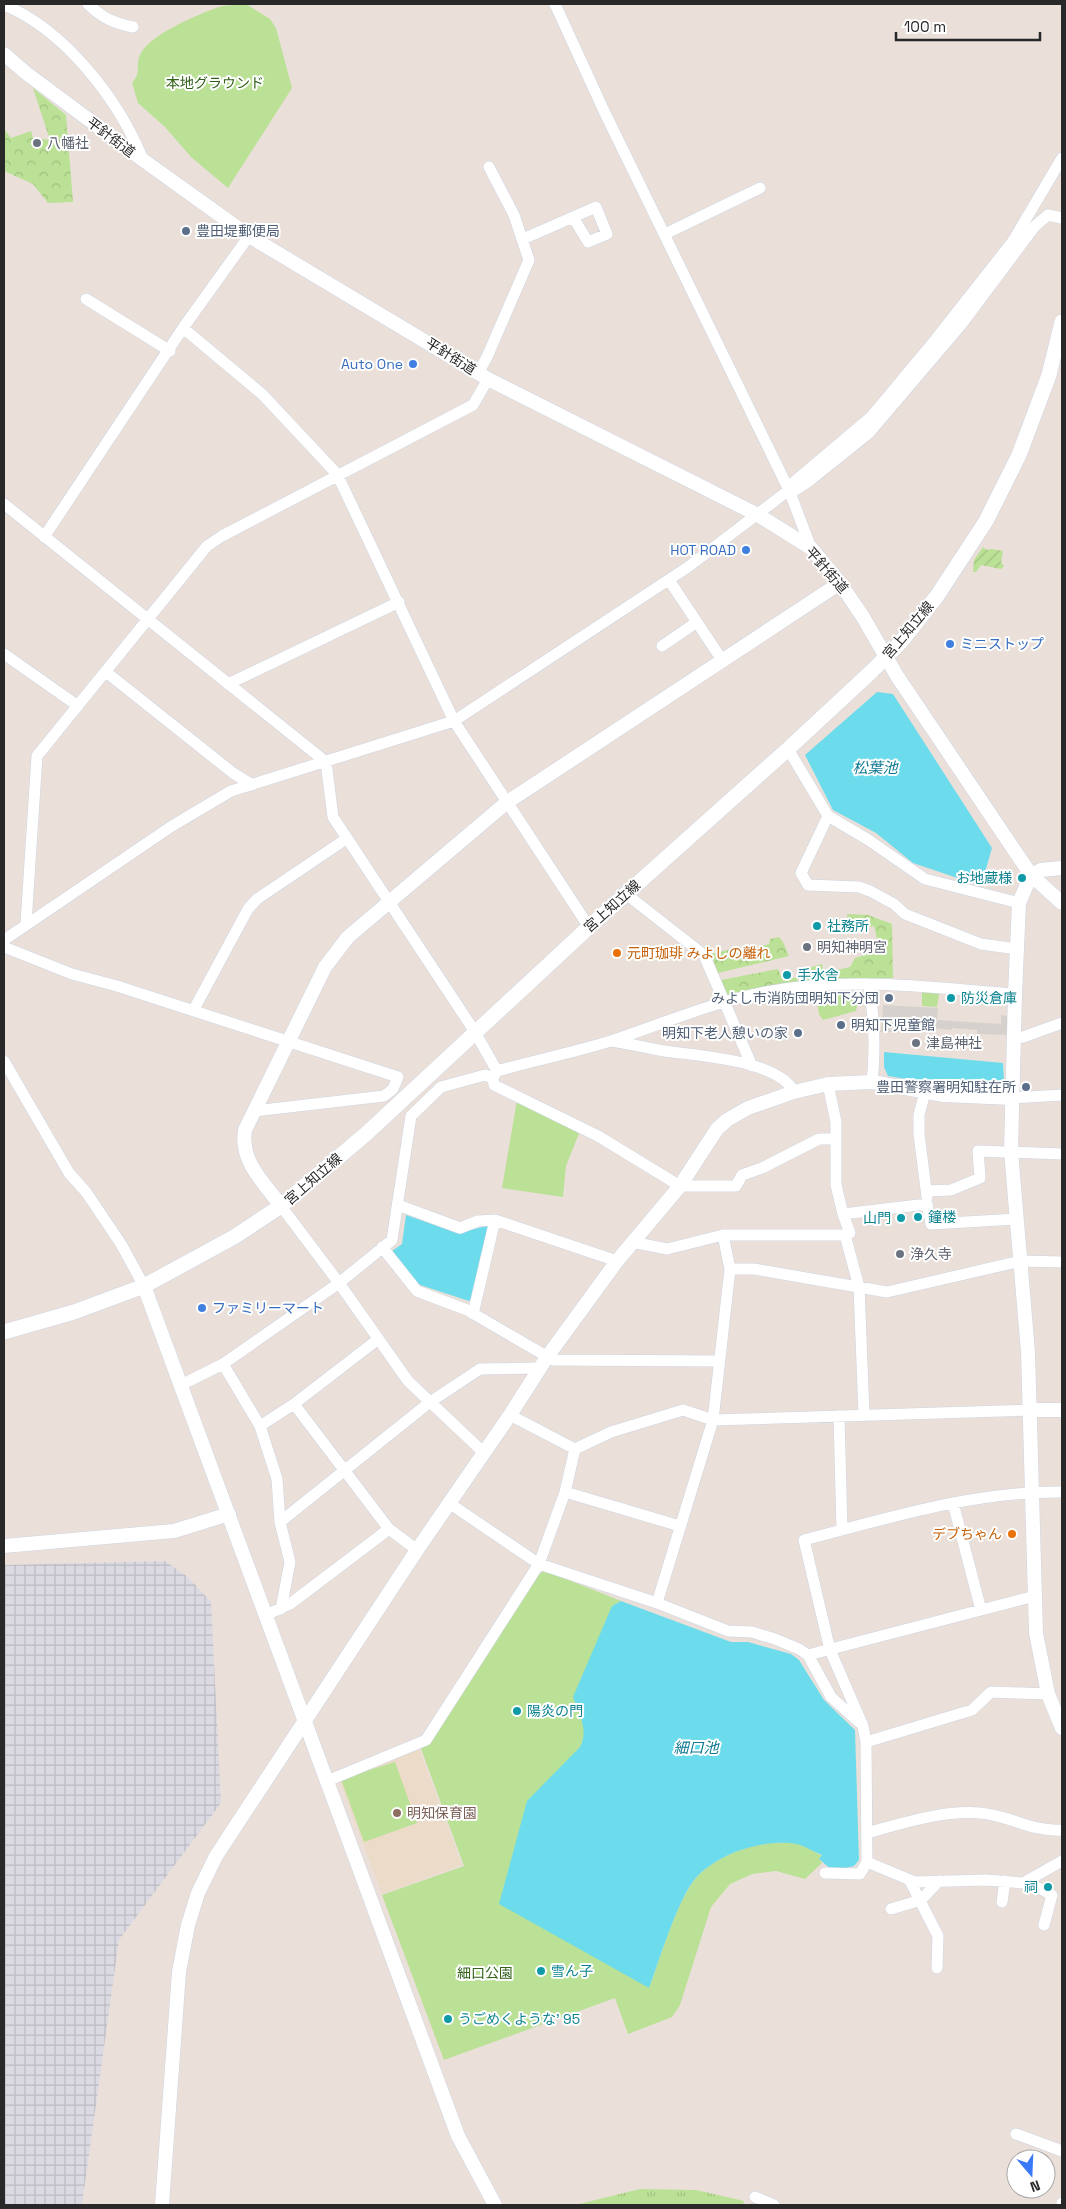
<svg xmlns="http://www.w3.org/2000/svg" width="1066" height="2209" font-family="'Space Grotesk','Noto Sans JP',sans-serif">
  <defs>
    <pattern id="industrial-grid" width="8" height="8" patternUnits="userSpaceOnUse" patternTransform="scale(1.25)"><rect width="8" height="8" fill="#dbdae2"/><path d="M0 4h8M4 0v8" fill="none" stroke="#bcbbc2"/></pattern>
    <pattern id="grass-tufts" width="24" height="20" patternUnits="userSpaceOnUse" patternTransform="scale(1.25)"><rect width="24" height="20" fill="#bae195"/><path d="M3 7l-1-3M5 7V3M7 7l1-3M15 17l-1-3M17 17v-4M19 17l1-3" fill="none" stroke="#a0c180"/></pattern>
    <pattern id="forest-crowns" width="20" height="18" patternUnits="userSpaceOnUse" patternTransform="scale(1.25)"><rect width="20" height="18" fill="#bae195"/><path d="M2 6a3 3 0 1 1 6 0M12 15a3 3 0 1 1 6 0" fill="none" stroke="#a0c180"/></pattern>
    <pattern id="garden-furrows" width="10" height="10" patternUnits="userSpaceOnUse" patternTransform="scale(1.25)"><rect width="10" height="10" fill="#bae195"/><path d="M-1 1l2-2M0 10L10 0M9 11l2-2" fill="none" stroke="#a0c180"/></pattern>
  </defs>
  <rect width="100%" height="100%" fill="#eae0d9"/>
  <path fill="url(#industrial-grid)" d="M165 1561 188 1577 211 1602 221 1803 119 1940 82 2205H4V1565Z"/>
  <path fill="#ecdbc8" d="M419 1748 462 1865 382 1894 339 1779Z"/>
  <path fill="url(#grass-tufts)" d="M640 2189 696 2190 744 2201 743 2205H575Z"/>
  <path fill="url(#forest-crowns)" d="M33 88 66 115 73 202 48 203 33 184 4 171V129L11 138 31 131 33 138 50 140Z
    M847 914 868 915 892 924 893 978 804 981 802 970 822 964 824 973 850 967 855 958 880 951 874 926 846 933 841 925 849 923Z
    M779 937 783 942 789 956 718 973 711 954 736 948 737 952 769 944 770 939Z
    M778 969 783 981 797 977 798 981 725 995 721 980Z"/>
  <path fill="#bae195" d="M246 4 270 19 276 28 292 88 228 188 191 157 165 127 138 103 132 83C142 72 135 66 140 55 148 35 199 14 219 7 227 5 238 5 246 4Z
    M922 992 939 994 937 1007 922 1006Z
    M849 994 858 1002 856 1011 823 1020 819 1014 816 995Z
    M517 1100 580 1131 566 1166 563 1197 502 1188Z
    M546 1571 621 1601 612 1606 584 1728 585 1738 580 1747 649 1988C660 1960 677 1900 696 1878 717 1854 766 1837 798 1844 806 1846 815 1852 822 1856L819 1859 822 1863 805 1879 776 1871 752 1874 730 1884 711 1907 680 2005 672 2017 628 2034 615 1998 444 2060 382 1895 464 1866 420 1746 538 1574Z
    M395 1762 417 1823 364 1842 341 1779Z"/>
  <path fill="url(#garden-furrows)" d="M983 547 987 550 992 549 1003 551 1001 562 1004 566 1001 569 981 565 976 572H973L974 560Z"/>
  <path fill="#d6d1cc" d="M883 1005 938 1008 937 1020 1001 1024V1015L1007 1016V1035L977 1034V1030L952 1028V1030L930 1028V1031L880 1032 882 1024Z"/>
  <path fill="#6cdcec" d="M877 692 893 694 992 848 981 886 913 863 876 833 833 810 805 755Z
    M884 1052 1003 1063 1004 1081 998 1087 943 1085 888 1076 884 1067Z
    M406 1215 457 1233 491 1225 473 1297 469 1301 417 1284 392 1251 402 1244Z
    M621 1601 731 1642H748L791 1654 799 1660 824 1700 855 1730 859 1860 854 1866 833 1871 819 1859 822 1855C814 1852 805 1846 797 1844 765 1838 717 1853 695 1879 677 1901 660 1959 649 1988L499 1904 527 1801 580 1747C589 1730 579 1714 573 1697L612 1606Z"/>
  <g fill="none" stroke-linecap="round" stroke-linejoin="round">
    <defs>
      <path id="minor" d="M88 4C102 18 114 23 133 27
        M555 4 604 111 789 490 811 548
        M4 5C65 30 119 100 143 160
        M665 234 760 188
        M523 239 596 207 607 234 588 242 573 217
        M86 299 170 351
        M183 328 262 394 337 474 454 721 589 927
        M478 373 487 357 529 260 514 215 489 167
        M789 490 794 482 871 417 936 339 1013 241 1062 158
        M4 504 326 762 333 817 475 1032 497 1071
        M44 537 183 328 249 236
        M669 580 722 660
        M662 646 697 622
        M4 654 78 706
        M106 672 233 773 252 785
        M228 684 399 602
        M788 749 828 816 867 839 925 879 1019 903
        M828 816 801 873 808 885 859 887 870 891 894 904 905 914 981 944 1017 949
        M626 894 704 955 752 1066
        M26 923 37 756 207 546 222 536 473 405 488 379
        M4 940 172 826 231 791 454 721 688 567 789 490H795L809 481 869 433 961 325 1035 226 1048 215 1062 218
        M4 947 72 974 117 986 398 1077 393 1089 384 1096 254 1111
        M869 984C874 1017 876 1049 872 1082
        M193 1011 248 909 257 899 346 839
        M1014 1038 1023 1037 1062 1023
        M612 1041C630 1044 648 1048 665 1051 698 1056 779 1060 794 1092
        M4 1061 69 1173 86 1192 121 1244 144 1286
        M925 1092 919 1115V1134L927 1197
        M1012 1098 1062 1095
        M834 1139H819L762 1168 742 1175 736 1186H680L598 1136 494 1085 493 1078 497 1071C536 1060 576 1052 614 1040 664 1023 713 1002 766 992 848 976 932 988 1015 994
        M927 1191 951 1190 980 1178 978 1151 1062 1154
        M398 1205 460 1228 478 1221 495 1220 617 1261
        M281 1206 339 1283 408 1381 483 1452
        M843 1214 927 1204 931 1224 1017 1219
        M845 1235 859 1287 864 1415
        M632 1242 667 1249 723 1235H845L850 1233 843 1214 836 1185V1122L828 1084
        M382 1247 417 1291 467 1310 553 1360 718 1361
        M730 1269H754L887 1292 1021 1261 1062 1262
        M473 1314 495 1220
        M377 1340 294 1404 389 1529 417 1550
        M223 1364 260 1426 277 1479 280 1522 290 1562 281 1609
        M181 1385 223 1364 339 1283 392 1240 411 1116 441 1087 485 1075 493 1078
        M510 1415 575 1449
        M839 1416 842 1530
        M260 1426 294 1404
        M575 1449 611 1432 683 1410 713 1420 1030 1410
        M565 1492 680 1526
        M449 1503 539 1564 657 1603 728 1631 752 1632 775 1639 799 1649 808 1655 1035 1596
        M953 1503 981 1610
        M280 1522 430 1402 480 1369 541 1368
        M657 1603 713 1420 730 1269 723 1235
        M266 1615 290 1604 389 1529
        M808 1655 831 1697 860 1723
        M866 1742 972 1710 991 1692 1048 1694
        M327 1781 426 1740 539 1564 565 1492 575 1449
        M867 1833C903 1823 943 1810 980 1813 1009 1815 1031 1832 1062 1830
        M867 1862 915 1882 986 1880 1023 1883 1039 1888 1052 1895 1044 1925
        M825 1873 860 1874 867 1862 866 1742 863 1726 830 1650 804 1540C889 1518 974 1491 1062 1492
        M910 1881 938 1936 937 1968
        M1023 1883 1062 1861
        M1002 1902 1005 1881
        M891 1909 921 1900 939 1881
        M1016 2134 1062 2151
        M755 2197 774 2205
        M1062 2205V2203"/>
      <path id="tertiary" d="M4 54 26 73 143 160 249 236 488 379 758 515 811 548 840 583 863 617 897 676 1031 875 1062 903
        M1062 868 1041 870 1031 875 1019 903 1015 994 1011 1151 1028 1352 1036 1633 1048 1694 1062 1728
        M281 1206C263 1181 240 1162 245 1130L325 967 348 937 506 803 840 583
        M144 1286 458 2136 495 2205
        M1030 1410H1062
        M4 1546 174 1531 229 1514
        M162 2205 179 1972 188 1925 198 1893 216 1856 417 1550 510 1415 547 1357 617 1261 680 1186 717 1129 727 1120 748 1108 794 1092 828 1084 872 1082 944 1095 1012 1098"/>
      <path id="secondary" d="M4 1332 74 1312 144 1286 234 1237 281 1206 367 1133 589 927 788 749 872 671 900 643 937 596 986 521 1019 455 1049 375 1062 322"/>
    </defs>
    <use href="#minor" stroke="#ced4e1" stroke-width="12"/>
    <use href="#tertiary" stroke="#ced4e1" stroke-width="15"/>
    <use href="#secondary" stroke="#ced4e1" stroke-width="16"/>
    <use href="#minor" stroke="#fff" stroke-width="11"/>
    <use href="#tertiary" stroke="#fff" stroke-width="14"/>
    <use href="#secondary" stroke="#fff" stroke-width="15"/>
  </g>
  <g fill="#6b7280" stroke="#fff" stroke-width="2">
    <circle cx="37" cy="143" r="5"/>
    <circle cx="807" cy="947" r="5"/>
    <circle cx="916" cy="1043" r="5"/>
    <circle cx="900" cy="1254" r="5"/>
  </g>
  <g fill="#5c6f8a" stroke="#fff" stroke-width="2">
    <circle cx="186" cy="231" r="5"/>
    <circle cx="889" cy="998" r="5"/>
    <circle cx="841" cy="1025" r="5"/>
    <circle cx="798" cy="1033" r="5"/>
    <circle cx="1026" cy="1087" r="5"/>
  </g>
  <g fill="#3f7fe0" stroke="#fff" stroke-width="2">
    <circle cx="413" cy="364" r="5"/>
    <circle cx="746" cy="550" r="5"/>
    <circle cx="950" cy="644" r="5"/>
    <circle cx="202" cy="1308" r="5"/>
  </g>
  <g fill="#0f9aa8" stroke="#fff" stroke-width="2">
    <circle cx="1022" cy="878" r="5"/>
    <circle cx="817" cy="926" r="5"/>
    <circle cx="787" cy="975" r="5"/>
    <circle cx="951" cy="998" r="5"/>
    <circle cx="918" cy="1217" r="5"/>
    <circle cx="901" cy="1218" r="5"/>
    <circle cx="517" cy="1711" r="5"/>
    <circle cx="1048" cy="1887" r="5"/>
    <circle cx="541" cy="1971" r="5"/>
    <circle cx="448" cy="2019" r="5"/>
  </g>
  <g fill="#e8710a" stroke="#fff" stroke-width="2">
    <circle cx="617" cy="953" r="5"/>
    <circle cx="1012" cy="1534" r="5"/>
  </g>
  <circle fill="#8d6e63" stroke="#fff" stroke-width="2" cx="397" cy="1813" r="5"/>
  <g text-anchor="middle" stroke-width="4" stroke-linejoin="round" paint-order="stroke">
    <g font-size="14" fill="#33621a" stroke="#fff">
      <text x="215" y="88">本地グラウンド</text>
      <text x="485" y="1978">細口公園</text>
    </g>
    <g font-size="14" fill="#282828" stroke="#fff">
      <text transform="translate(111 137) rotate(37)" y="5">平針街道</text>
      <text transform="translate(451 356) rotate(32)" y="5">平針街道</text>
      <text transform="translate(827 570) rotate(49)" y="5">平針街道</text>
      <text transform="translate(908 630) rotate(-50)" y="5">宮上知立線</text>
      <text transform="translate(612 906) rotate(-42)" y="5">宮上知立線</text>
      <text transform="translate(313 1179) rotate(-41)" y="5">宮上知立線</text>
    </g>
    <g font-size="14" fill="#5b616d" stroke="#fff" text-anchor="start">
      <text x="47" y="148">八幡社</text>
      <text x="817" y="952">明知神明宮</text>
      <text x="926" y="1048">津島神社</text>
      <text x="910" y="1259">浄久寺</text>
    </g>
    <g font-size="14" fill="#4e5e75" stroke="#fff" text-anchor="end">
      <text x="196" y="236" text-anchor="start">豊田堤郵便局</text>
      <text x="879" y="1003">みよし市消防団明知下分団</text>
      <text x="851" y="1030" text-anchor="start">明知下児童館</text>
      <text x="788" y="1038">明知下老人憩いの家</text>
      <text x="1016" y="1092">豊田警察署明知駐在所</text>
    </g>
    <g font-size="14" fill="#366cbe" stroke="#fff" text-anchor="end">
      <text x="403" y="369">Auto One</text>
      <text x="736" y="555">HOT ROAD</text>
      <text x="960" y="649" text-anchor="start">ミニストップ</text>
      <text x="212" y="1313" text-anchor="start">ファミリーマート</text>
    </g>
    <g font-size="14" fill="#0d838f" stroke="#fff" text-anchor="start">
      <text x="1012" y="883" text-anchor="end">お地蔵様</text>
      <text x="827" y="931">社務所</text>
      <text x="797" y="980">手水舎</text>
      <text x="961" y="1003">防災倉庫</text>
      <text x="928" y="1222">鐘楼</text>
      <text x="891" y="1223" text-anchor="end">山門</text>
      <text x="527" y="1716">陽炎の門</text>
      <text x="1038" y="1892" text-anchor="end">祠</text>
      <text x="551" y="1976">雪ん子</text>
      <text x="458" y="2024">うごめくような' 95</text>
    </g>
    <g font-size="14" fill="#c56008" stroke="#fff" text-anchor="start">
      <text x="627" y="958">元町珈琲 みよしの離れ</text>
      <text x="1002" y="1539" text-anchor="end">デブちゃん</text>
    </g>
    <g font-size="14" fill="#785e54" stroke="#fff" text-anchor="start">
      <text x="407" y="1818">明知保育園</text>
    </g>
    <g font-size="15" font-style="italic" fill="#0f7994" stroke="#fff">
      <text x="875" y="773">松葉池</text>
      <text x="696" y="1753">細口池</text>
    </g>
  </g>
  <rect width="1066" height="2209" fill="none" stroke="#282828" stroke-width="10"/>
  <g transform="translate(1031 2174) rotate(161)"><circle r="24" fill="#ffffff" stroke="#a9a9a9"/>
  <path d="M0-4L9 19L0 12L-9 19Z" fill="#3978f7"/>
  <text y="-8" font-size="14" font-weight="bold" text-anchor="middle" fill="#282828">N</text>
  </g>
  <path d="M896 32v8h144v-8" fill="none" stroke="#282828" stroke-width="2.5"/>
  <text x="904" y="32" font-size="15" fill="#282828" stroke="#ffffff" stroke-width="4" paint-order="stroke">100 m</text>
</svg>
